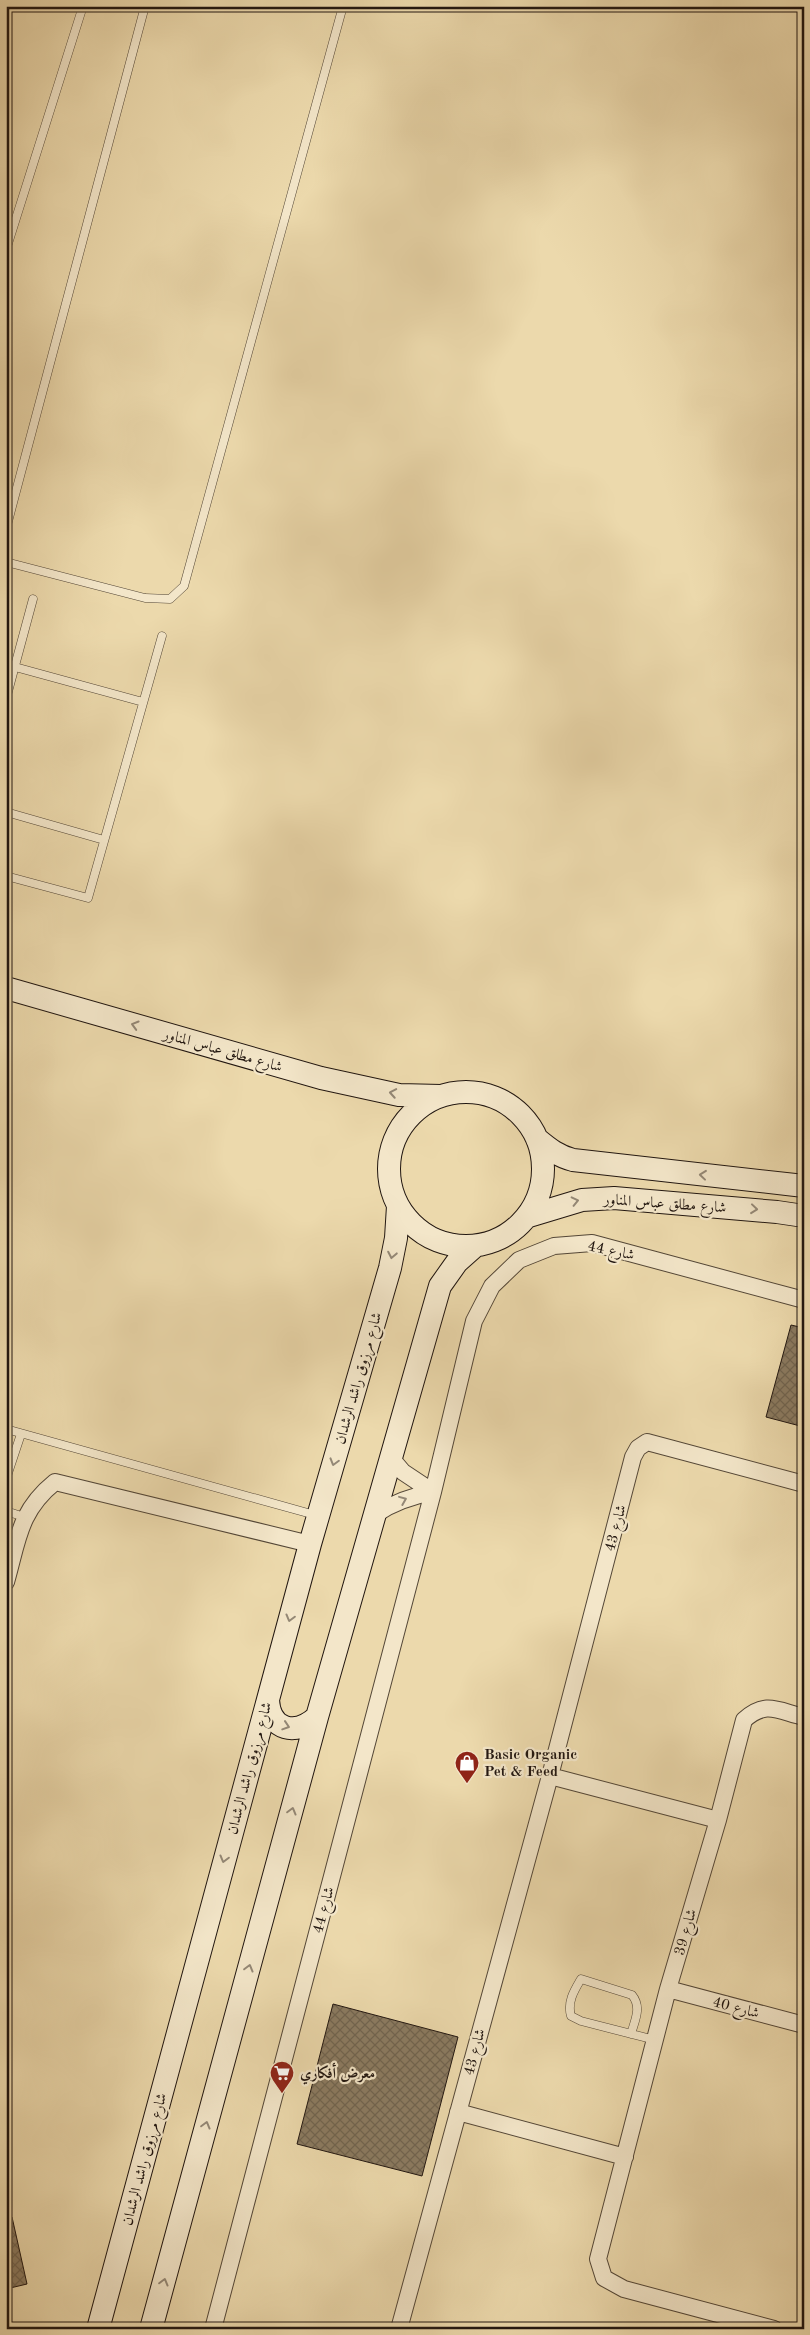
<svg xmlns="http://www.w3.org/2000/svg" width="810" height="2335" font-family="'Old Standard TT',Amiri,serif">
  <defs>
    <pattern id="building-cross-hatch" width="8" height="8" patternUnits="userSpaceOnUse" patternTransform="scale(1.25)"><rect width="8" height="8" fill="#8b7b61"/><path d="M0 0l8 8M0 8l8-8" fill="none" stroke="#71644f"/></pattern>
  </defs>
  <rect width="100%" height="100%" fill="#ecd9ac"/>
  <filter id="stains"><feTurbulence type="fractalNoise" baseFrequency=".004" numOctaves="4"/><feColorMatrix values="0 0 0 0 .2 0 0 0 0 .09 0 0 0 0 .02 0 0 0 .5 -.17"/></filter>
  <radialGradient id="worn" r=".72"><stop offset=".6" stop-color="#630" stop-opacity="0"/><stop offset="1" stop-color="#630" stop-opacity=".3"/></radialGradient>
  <path fill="url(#building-cross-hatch)" stroke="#211610" d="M791 1325 804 1328V1427L766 1417Z
    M333 2004 458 2037 422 2176 297 2144Z
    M12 2217 27 2284 6 2289V2218Z"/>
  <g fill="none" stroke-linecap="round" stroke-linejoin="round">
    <defs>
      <path id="lane" d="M6 250 83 6
        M6 529 145 6
        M6 562 145 598 170 599 184 586 343 6
        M15 667 143 702
        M6 699 33 599
        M6 812 104 840
        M6 876 88 898 162 636
        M6 1429 315 1515
        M6 1479 21 1434
        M6 1511 24 1517
        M631 2034C635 2020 642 2007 632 1995L581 1979C574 1991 567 2002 571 2016L581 2021 655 2040"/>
      <path id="street" d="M392 1459 403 1472 433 1492
        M376 1514C394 1502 412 1496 433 1492
        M6 1582C18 1540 19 1511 55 1482L310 1544
        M550 1776 718 1820
        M668 1989 804 2025
        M458 2112 625 2157
        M213 2329 433 1492 474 1321 492 1286 519 1260 554 1246 592 1243 804 1300
        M399 2329 550 1776 633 1457 638 1448 647 1442 804 1484
        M774 2329 624 2289 604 2278 598 2259 668 1989 718 1820 744 1720C766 1700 778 1711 804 1717"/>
      <path id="secondary" d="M6 988 321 1078 399 1095 441 1096
        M389 1169a77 77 0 1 1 154 0a77 77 0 1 1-154 0Z
        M537 1139C549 1149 558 1156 573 1160L804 1186
        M529 1216 582 1200 614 1198 777 1212 804 1216
        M268 1700C270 1731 296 1736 317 1717
        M98 2329 310 1544 390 1268 396 1238 398 1206
        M151 2329 317 1717 440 1286 457 1262 475 1246"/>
    </defs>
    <use href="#lane" stroke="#544737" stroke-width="9"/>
    <use href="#street" stroke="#544737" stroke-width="18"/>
    <use href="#secondary" stroke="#211610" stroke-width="24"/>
    <use href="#lane" stroke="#f3e6c9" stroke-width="8"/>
    <use href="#street" stroke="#f3e6c9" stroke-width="16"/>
    <use href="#secondary" stroke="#f3e6c9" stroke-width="22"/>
  </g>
  <defs><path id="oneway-chevron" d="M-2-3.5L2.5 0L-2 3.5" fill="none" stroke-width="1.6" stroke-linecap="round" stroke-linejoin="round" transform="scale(1.25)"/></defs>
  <g stroke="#948876">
    <use href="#oneway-chevron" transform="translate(135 1025) rotate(-164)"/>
    <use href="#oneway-chevron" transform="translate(393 1093) rotate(-170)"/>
    <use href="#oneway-chevron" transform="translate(703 1175) rotate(-174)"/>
    <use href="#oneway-chevron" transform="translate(575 1201) rotate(-13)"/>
    <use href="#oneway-chevron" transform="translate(754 1209) rotate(6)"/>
    <use href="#oneway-chevron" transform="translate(392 1255) rotate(101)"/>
    <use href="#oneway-chevron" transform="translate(334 1462) rotate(106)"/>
    <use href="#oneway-chevron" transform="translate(403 1500) rotate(-22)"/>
    <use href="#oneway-chevron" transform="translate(290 1618) rotate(105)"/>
    <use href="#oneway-chevron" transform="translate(286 1726) rotate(18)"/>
    <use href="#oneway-chevron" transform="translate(292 1811) rotate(-75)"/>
    <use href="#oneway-chevron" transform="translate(224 1859) rotate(105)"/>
    <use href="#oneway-chevron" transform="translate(249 1968) rotate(-75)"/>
    <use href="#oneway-chevron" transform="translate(206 2125) rotate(-75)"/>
    <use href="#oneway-chevron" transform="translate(164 2282) rotate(-75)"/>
  </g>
  <defs>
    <symbol id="shop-pin" viewBox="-11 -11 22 30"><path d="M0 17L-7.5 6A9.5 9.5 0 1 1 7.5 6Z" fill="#8f2418" stroke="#f3e6c9"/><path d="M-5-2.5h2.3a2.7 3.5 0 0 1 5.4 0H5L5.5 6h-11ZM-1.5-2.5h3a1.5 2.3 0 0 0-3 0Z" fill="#fff"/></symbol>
    <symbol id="supermarket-pin" viewBox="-11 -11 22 30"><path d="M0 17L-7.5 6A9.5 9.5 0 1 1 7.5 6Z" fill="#8f2418" stroke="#f3e6c9"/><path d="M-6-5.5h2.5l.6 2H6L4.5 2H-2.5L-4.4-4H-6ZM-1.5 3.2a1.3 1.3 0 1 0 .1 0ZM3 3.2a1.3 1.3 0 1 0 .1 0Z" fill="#fff"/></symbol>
  </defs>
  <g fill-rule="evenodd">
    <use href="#shop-pin" x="453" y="1749" width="28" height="38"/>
    <use href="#supermarket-pin" x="268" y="2059" width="28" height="38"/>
  </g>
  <g text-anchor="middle" stroke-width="4.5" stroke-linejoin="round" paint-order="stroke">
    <g font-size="15" fill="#211610" stroke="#f3e6c9">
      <text transform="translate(223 1050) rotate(16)" y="5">شارع مطلق عباس المناور</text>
      <text transform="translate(665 1203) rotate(4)" y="5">شارع مطلق عباس المناور</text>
      <text transform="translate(611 1250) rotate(12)" y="5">شارع 44</text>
      <text transform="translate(358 1378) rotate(-74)" y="5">شارع مرزوق راشد الرشدان</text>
      <text transform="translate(615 1528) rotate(-75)" y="5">شارع 43</text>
      <text transform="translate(249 1768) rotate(-75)" y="5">شارع مرزوق راشد الرشدان</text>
      <text transform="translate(323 1910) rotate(-75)" y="5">شارع 44</text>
      <text transform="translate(685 1932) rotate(-74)" y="5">شارع 39</text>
      <text transform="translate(736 2007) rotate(15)" y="5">شارع 40</text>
      <text transform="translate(474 2052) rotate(-75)" y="5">شارع 43</text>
      <text transform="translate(144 2159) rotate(-75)" y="5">شارع مرزوق راشد الرشدان</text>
    </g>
    <g font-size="15" font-weight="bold" fill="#211610" stroke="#f3e6c9" text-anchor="start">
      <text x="484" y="1759">Basic Organic<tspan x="484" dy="17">Pet &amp; Feed</tspan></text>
      <text x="300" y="2078">معرض أفكاري</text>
    </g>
  </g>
  <rect width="810" height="2335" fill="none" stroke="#ecd9ac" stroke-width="25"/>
  <rect x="8" y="8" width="795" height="2320" fill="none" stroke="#211610" stroke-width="2.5"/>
  <rect x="12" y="12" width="785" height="2310" fill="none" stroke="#211610"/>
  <rect width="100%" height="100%" filter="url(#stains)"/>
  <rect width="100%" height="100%" fill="url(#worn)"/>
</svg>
